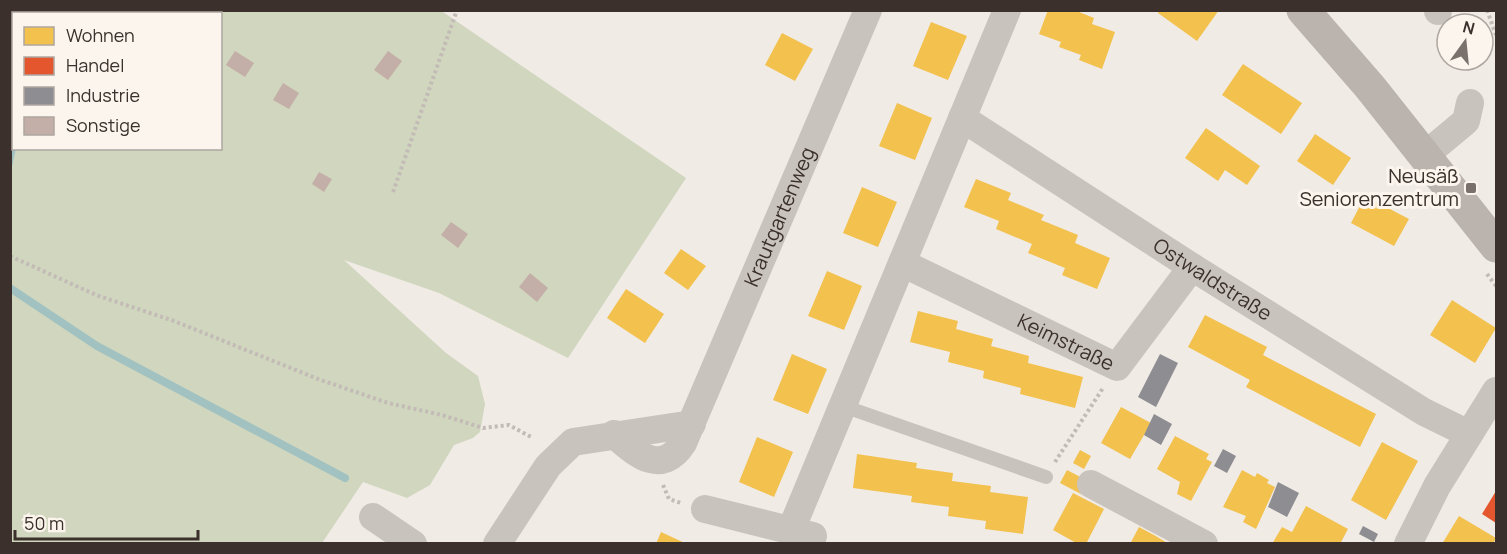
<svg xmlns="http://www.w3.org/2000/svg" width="1507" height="554" font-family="Manrope,sans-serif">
  <rect width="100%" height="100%" fill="#f0ebe5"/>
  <path fill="#d1d6bf" d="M440 10 686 178 568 358 439 293 344 260 446 353 478 376 485 404 480 432 473 438 454 445 430 485 407 498 363 482 322 543 11 544 10 171 16 149 220 148V14L69 13 70 11Z
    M11 11H46L44 13 14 14V85L11 93Z"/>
  <path fill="#a1c2c1" d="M13 85 14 148 16 149 11 171 10 93Z"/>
  <path fill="#f2c14e" d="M1048 10H1074L1094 18 1092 24 1115 32 1102 69 1079 60 1081 55 1059 47 1061 42 1039 34Z
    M1159 10H1219L1197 41 1158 13Z
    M931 22 967 36 948 80 913 66Z
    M782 33 813 49 795 81 765 65Z
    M1243 64 1302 103 1281 134 1222 95Z
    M897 103 932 118 915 160 879 146Z
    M1206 128 1260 166 1247 185 1225 170 1218 181 1185 158Z
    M1315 134 1351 158 1333 185 1297 161Z
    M976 179 1011 193 1008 200 1044 215 1041 220 1078 235 1075 243 1110 258 1097 289 1062 275 1065 268 1028 253 1032 244 996 229 999 221 964 207Z
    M862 187 897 202 878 247 843 233Z
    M1365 196 1409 219 1394 246 1351 223Z
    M681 249 706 266 688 290 664 273Z
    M827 271 862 286 844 330 808 316Z
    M626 289 664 314 645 343 607 318Z
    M1452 300 1496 328 1475 363 1430 335Z
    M918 311 958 321 956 329 993 339 991 346 1029 356 1028 363 1083 377 1075 408 1020 394 1021 388 983 378 984 371 948 362 950 352 910 342Z
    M1205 315 1267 347 1263 355 1376 414 1360 447 1246 387 1250 380 1188 347Z
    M792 354 827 369 808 414 773 400Z
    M1121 407 1151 423 1130 459 1101 443Z
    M1175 436 1209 454 1206 459 1212 462 1191 501 1177 494 1180 482 1157 469Z
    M757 437 793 452 774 497 739 482Z
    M1382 442 1418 461 1386 520 1351 500Z
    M1080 450 1091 456 1084 469 1073 463Z
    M857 454 917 463 916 468 953 473 952 481 991 486 990 492 1028 497 1023 534 985 529 986 521 948 516 949 507 911 502 912 496 853 488Z
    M1067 470 1088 481 1081 494 1060 483Z
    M1242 470 1255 477 1257 473 1269 480 1267 483 1275 487 1256 529 1243 522 1246 516 1223 507Z
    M1073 493 1104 509 1086 544H1078L1053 530Z
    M1306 506 1348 529 1340 544H1272L1282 527 1292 532Z
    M1459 516 1496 538 1493 544H1442Z
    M1139 527 1154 535 1169 544H1130Z
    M661 532 687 544H656Z"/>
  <path fill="#e4572e" d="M1496 491V523L1482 514Z"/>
  <path fill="#8d8d92" d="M1160 354 1178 363 1156 407 1138 397Z
    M1154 414 1172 424 1161 445 1144 435Z
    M1223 449 1236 456 1227 473 1214 466Z
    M1278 482 1299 493 1287 517 1268 507Z
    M1363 526 1378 534 1374 542 1359 534Z"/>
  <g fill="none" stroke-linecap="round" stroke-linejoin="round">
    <path stroke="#a1c2c1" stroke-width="8" d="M10 288 97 346 345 478"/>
  </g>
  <path fill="#c3afa7" d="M235 51 254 63 245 77 226 65Z
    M388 51 402 61 388 80 374 70Z
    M283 83 299 93 289 109 273 100Z
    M319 172 332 179 324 192 312 184Z
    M451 222 468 234 458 248 441 235Z
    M530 273 548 288 537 302 519 287Z"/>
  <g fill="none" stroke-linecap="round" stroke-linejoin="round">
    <path stroke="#c2bbb6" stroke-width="4" stroke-dasharray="3 3" stroke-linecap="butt" d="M1487 10 1496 35
      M393 192 457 10
      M10 256 96 295 174 321 318 379 388 403 442 415 483 428 509 425 531 437
      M1487 274 1496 286
      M1055 462 1103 388
      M663 485 669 499 681 503"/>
    <path stroke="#c9c3be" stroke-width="14" d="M843 406 1046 477"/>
    <g stroke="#c9c3be" stroke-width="28">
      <path d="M1438 10V11"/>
      <path id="s1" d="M962 118 1192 267 1424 412 1469 434"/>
      <path d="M1424 156 1466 121 1470 103"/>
      <path id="s2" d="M902 263 1117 367 1192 267"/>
      <path id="s3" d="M614 434C636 455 662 476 683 443L868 10"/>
      <path d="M1091 484 1204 544"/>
      <path d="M705 509 813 536"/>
      <path d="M373 517 413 544"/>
      <path d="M791 530 1007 10"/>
      <path d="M497 544 548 466 573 442 692 424"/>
      <path d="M1408 544 1437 486 1496 391"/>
    </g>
    <path stroke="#bab3ae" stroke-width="33" d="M1303 10 1370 87 1496 246"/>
  </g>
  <rect fill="#7a716c" stroke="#fbf5ee" stroke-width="2" x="1465" y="182" width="12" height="12" rx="3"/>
  <g text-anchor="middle" stroke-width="6" stroke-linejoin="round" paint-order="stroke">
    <g font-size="20" fill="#3b302b" stroke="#fbf5ee" text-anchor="end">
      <text x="1459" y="183">Neusäß<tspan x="1459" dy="23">Seniorenzentrum</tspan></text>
    </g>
    <g font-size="20" fill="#3b302b" stroke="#fbf5ee">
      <text dy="7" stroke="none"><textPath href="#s3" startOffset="330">Krautgartenweg</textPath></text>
      <text dy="7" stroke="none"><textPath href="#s1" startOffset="298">Ostwaldstraße</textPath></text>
      <text dy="7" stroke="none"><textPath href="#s2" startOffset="182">Keimstraße</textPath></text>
    </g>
  </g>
  <rect width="1507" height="554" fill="none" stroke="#3b302b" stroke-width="24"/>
  <rect x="12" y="12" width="210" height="138" fill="#fbf5ee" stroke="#aea6a0" stroke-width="1.5"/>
  <rect x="24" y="27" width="30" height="18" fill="#f2c14e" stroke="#aea6a0" stroke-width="1.5"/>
  <text x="66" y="42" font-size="18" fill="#3b302b">Wohnen</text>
  <rect x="24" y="57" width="30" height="18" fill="#e4572e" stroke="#aea6a0" stroke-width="1.5"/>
  <text x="66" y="72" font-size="18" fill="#3b302b">Handel</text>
  <rect x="24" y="87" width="30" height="18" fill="#8d8d92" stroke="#aea6a0" stroke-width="1.5"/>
  <text x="66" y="102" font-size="18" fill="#3b302b">Industrie</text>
  <rect x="24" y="117" width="30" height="18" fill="#c3afa7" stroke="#aea6a0" stroke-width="1.5"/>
  <text x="66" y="132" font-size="18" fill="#3b302b">Sonstige</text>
  <g transform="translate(1465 42) rotate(15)"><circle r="28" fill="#fbf5ee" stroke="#aea6a0" stroke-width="1.5"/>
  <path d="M0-4.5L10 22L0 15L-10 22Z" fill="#7a716c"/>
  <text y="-9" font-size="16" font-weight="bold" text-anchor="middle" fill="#3b302b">N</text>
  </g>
  <path d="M15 530v9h183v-9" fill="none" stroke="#3b302b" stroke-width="3"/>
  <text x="24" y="530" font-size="18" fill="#3b302b" stroke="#fbf5ee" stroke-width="4.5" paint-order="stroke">50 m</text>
</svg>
